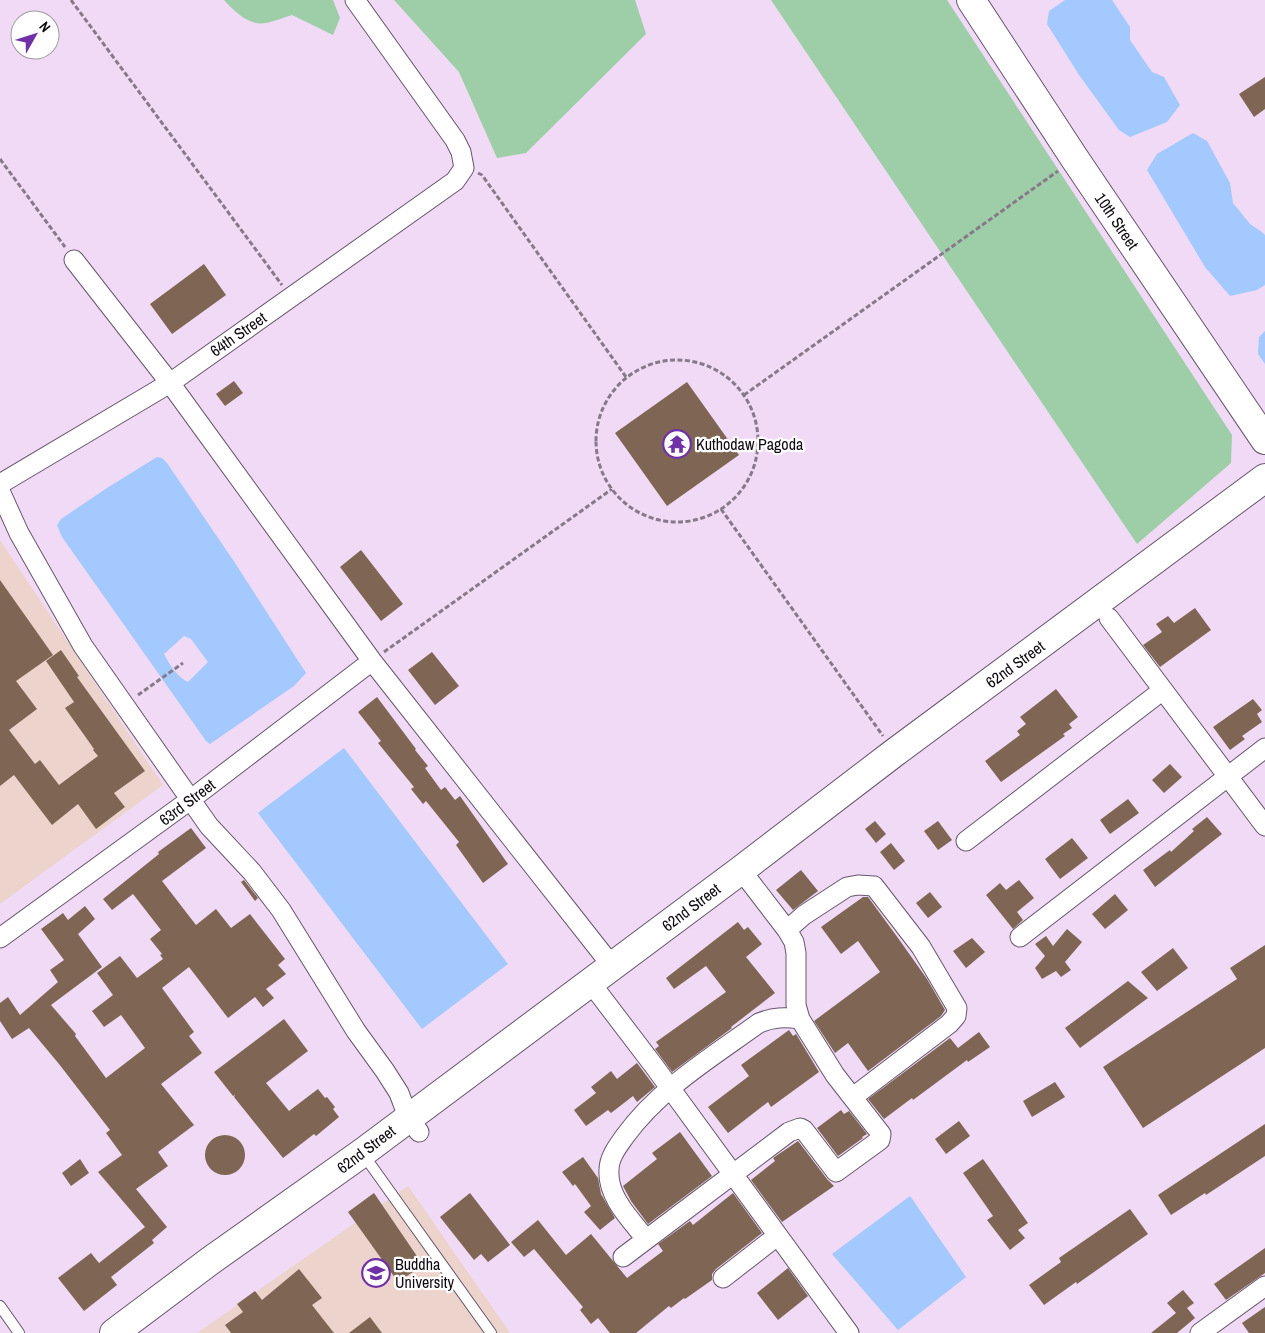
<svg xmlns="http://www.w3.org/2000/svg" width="1265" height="1333" font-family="'Archivo Narrow',sans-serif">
  <rect width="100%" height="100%" fill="#f0daf5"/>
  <path fill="#ecd3cc" d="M0 540 163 785 0 904Z
    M408 1186 510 1333H197Z"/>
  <path fill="#9dcea7" d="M224 0H333L340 18 333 35 292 15C284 17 274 22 265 23 249 26 234 11 224 0Z
    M394 0H635L646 34 526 153 497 158 459 72Z
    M771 0H947L1232 435 1231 463 1137 544Z"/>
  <path fill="#a3c9fe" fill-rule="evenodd" d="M1065 0H1112L1130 27V40L1152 72 1164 77 1180 105 1167 122 1130 137 1119 130 1079 75 1047 24 1049 11Z
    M1193 133 1207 141 1230 183 1233 203 1250 224 1262 232 1265 235V285L1257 290 1230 296 1205 267 1147 170 1157 154Z
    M1265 331V364L1258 354 1259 337Z
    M157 457 162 458 167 463 235 563 306 673 294 686 210 744 206 741 62 537 57 525 61 519 107 488ZM184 636 191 639 208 662 188 682C178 678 169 664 164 654Z
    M344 748 508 964 422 1029 258 813Z
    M910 1196 966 1277 898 1330 832 1254Z"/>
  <path fill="#7f6654" d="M1265 77V109L1254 117 1239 94Z
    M204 264 226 295 172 334 150 304Z
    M234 381 243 393 225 406 216 394Z
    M687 382 739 455 667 506 615 433Z
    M361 550 403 604 381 621 340 567Z
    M0 580 53 655 16 681 37 709 9 730 35 764 40 760 59 785 98 756 93 750 94 749 65 708 74 702 46 661 61 650 79 676 77 677 145 771 114 793 125 807 96 829 78 804 52 825 14 775 0 786Z
    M1195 608 1211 630 1160 667 1143 645 1162 632 1156 624 1168 616 1174 623Z
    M432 652 459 686 435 705 408 670Z
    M1056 689 1078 717 1069 724 1072 728 1063 734 1065 736 1001 782 985 761 1020 735 1017 731 1026 724 1020 717Z
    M377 697 416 749 415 750 428 766 425 768 441 790 445 787 455 800 460 796 508 864 483 883 456 845 459 842 426 801 423 804 411 789 414 787 378 743 381 741 358 712Z
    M1253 699 1262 710 1257 714 1262 722 1242 736 1245 739 1230 750 1213 727Z
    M1170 764 1182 777 1164 793 1152 780Z
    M1128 799 1139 813 1110 834 1100 820Z
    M1207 817 1222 834 1155 887 1143 870 1170 850 1171 852 1194 831 1192 829Z
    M875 821 886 834 876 843 865 829Z
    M938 821 952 840 938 850 924 831Z
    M191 828 206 848 162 881 196 925 216 909 231 928 250 914 285 959 278 965 286 974 266 989 274 998 263 1007 255 997 228 1018 189 967 162 988 194 1032 189 1036 202 1053 161 1084 194 1125 158 1152 168 1166 136 1189 167 1227 152 1240 154 1243 111 1277 117 1285 84 1311 58 1278 91 1253 99 1263 145 1227 98 1172 122 1155 106 1133 110 1130 59 1064 29 1028 12 1039 0 1021V1003L8 997 20 1015 58 982 50 970 64 960 41 929 63 913 68 920 85 906 95 919 78 934 102 967 51 1005 76 1034 75 1036 106 1078 145 1048 121 1015 104 1027 92 1011 113 995 97 973 120 956 137 978 163 959 160 955 162 954 150 939 161 930 133 894 112 910 103 899 159 854 158 852Z
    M1072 838 1088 858 1060 879 1045 859Z
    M891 843 905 861 894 870 880 852Z
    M801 870 818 891 793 910 776 890Z
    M244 880 258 898 255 901 241 882Z
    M1019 880 1034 898 1017 912 1023 920 1013 929 986 895 1000 883 1006 890Z
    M930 892 942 907 928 918 916 903Z
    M1115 894 1128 910 1105 929 1092 914Z
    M863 897H868L898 938 927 979 945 1010 941 1016 868 1071 848 1043 835 1053 814 1021 880 972 858 941 841 954 821 927Z
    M738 922 744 930 748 927 762 944 746 957 775 993 731 1027 732 1028 672 1072 655 1049 659 1046 656 1042 726 992 706 966 674 989 666 978Z
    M1067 929 1082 942 1065 962 1071 970 1061 977 1056 971 1042 979 1035 968 1045 956 1035 944 1046 936 1053 946Z
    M972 938 985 952 966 968 953 951Z
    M1265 945V1048L1143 1128 1103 1067 1237 979 1230 968Z
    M1173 948 1188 968 1157 991 1141 972Z
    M1128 981 1148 998 1080 1048 1065 1028Z
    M284 1019 308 1051 266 1083 289 1111 318 1089 325 1098 327 1097 335 1107 333 1109 339 1117 316 1136 314 1134 283 1158 234 1097 235 1095 233 1096 214 1072Z
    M789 1030 793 1036 796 1034 819 1072 771 1107 768 1102 728 1133 708 1107 749 1076 741 1065Z
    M979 1032 990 1047 968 1062 967 1060 913 1100 912 1098 884 1119 868 1099 950 1038 958 1048Z
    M637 1063 655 1087 637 1102 633 1096 611 1113 608 1110 586 1126 574 1110 596 1093 591 1087 611 1071 617 1079Z
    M1055 1082 1065 1097 1032 1117 1023 1101Z
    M841 1110 844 1114 849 1111 867 1134 862 1137 863 1138 838 1156 817 1128Z
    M959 1121 970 1136 946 1154 935 1139Z
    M1265 1124V1156L1206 1195 1205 1193 1171 1215 1158 1195Z
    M680 1132 712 1176 648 1224 631 1201 623 1186 657 1159 652 1153Z
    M205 1155a20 20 0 1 1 40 0a20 20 0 1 1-40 0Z
    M798 1141 827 1179 834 1186 782 1222 751 1180 775 1161 773 1158Z
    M583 1157 598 1178 601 1194 615 1218 600 1230 584 1212 591 1206 575 1184 573 1186 562 1172Z
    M80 1159 89 1173 71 1186 62 1173Z
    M983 1159 1028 1223 1018 1230 1025 1238 1010 1250 987 1220 993 1216 963 1173Z
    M374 1193 423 1265 398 1282 348 1212Z
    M470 1193 510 1245 488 1262 481 1254 474 1260 440 1217Z
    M733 1193 762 1233 716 1269 712 1274V1280L685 1299 684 1298 671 1308 669 1306 636 1333H610L598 1318 591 1324 580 1310 583 1307 534 1249 524 1257 511 1242 538 1220 566 1255 591 1234 627 1278 663 1251 658 1244 690 1221 693 1225Z
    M1130 1209 1148 1234 1077 1284 1076 1282 1044 1305 1029 1285 1061 1262 1059 1258Z
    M1265 1248V1273L1226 1300 1214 1284Z
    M788 1268 808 1296 778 1320 757 1293Z
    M299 1269 322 1298 312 1305 334 1333H231L225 1325 243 1312 237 1304 255 1291 262 1300Z
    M1183 1290 1194 1303 1187 1308 1195 1318 1177 1333H1151L1176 1313 1167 1303Z
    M1265 1307V1333H1249L1242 1323Z
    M370 1317 382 1333H349Z"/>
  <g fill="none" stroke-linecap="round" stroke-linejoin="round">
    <defs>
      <path id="service" d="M363 1154 491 1333
        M0 1306 19 1333"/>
      <path id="minor" d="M74 260 170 383 372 661 612 966
        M0 484 170 383 455 181 464 168 461 152 455 140 355 0
        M0 491 19 533 83 646 209 826 252 872 281 910 356 1031 385 1071 399 1093 408 1117 419 1132
        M1109 618 1265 826
        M966 841 1163 690
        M787 930 804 915 847 887 858 885 874 886 921 947 957 1008 956 1016 949 1024 853 1097
        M1020 937 1265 748
        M0 938 190 800 372 661
        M590 982 654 1066 849 1333
        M646 1239C631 1220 607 1197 609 1170 609 1157 618 1146 625 1136 660 1088 712 1057 759 1023 773 1017 785 1017 800 1019
        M623 1257 789 1132 800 1128 804 1130 836 1172 880 1140 881 1134 835 1075 800 1019 796 1005V953L794 942 787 930 741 870
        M723 1278 777 1236
        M1200 1333 1265 1286"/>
      <path id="secondary" d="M971 0 1075 159 1265 440
        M114 1333 210 1261 362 1153 741 870 894 753 1265 478"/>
    </defs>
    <use href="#service" stroke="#68566d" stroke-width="12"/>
    <use href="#minor" stroke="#68566d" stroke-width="21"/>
    <use href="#secondary" stroke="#68566d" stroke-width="30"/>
    <path stroke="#87788a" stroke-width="3" stroke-dasharray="5 2.5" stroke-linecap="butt" d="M71 0 282 285
      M0 159 65 247
      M478 173 482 175 626 377
      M596 441a81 81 0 1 1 162 0a81 81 0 1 1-162 0Z
      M744 395 1058 171
      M721 509 883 736
      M384 652 612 489
      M138 695 183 663"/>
    <use href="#service" stroke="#fff" stroke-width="10"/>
    <use href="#minor" stroke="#fff" stroke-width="19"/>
    <use href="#secondary" stroke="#fff" stroke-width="28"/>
  </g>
  <defs>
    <symbol id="temple-ring" viewBox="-11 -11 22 22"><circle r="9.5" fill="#fff" stroke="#7131a6" stroke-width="1.5"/><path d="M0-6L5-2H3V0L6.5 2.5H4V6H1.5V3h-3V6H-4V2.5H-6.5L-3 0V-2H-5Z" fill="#7131a6"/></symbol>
    <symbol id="university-ring" viewBox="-11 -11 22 22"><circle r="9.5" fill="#fff" stroke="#7131a6" stroke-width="1.5"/><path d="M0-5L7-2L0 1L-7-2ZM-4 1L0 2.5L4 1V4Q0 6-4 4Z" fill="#7131a6"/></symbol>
  </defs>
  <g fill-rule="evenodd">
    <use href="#temple-ring" x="661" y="428" width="32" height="32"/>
    <use href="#university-ring" x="360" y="1257" width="32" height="32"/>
  </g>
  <g text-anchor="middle" stroke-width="4.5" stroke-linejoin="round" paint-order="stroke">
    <g font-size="16" fill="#100912" stroke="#fff">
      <text transform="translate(1117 221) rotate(56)" y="6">10th Street</text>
      <text transform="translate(238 334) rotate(-35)" y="6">64th Street</text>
      <text transform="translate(1015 664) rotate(-36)" y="6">62nd Street</text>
      <text transform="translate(187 802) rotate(-37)" y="6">63rd Street</text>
      <text transform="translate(691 907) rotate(-37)" y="6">62nd Street</text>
      <text transform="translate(366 1149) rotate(-37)" y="6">62nd Street</text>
    </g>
    <g font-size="16" fill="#100912" stroke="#fff" text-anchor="start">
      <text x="696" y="450">Kuthodaw Pagoda</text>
      <text x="395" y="1270">Buddha<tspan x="395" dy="18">University</tspan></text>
    </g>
  </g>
  <g transform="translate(35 35) rotate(51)"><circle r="24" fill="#ffffff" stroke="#9f9da0"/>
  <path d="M0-4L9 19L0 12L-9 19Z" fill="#7131a6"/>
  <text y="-8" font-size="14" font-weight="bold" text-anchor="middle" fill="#100912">N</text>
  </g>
</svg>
